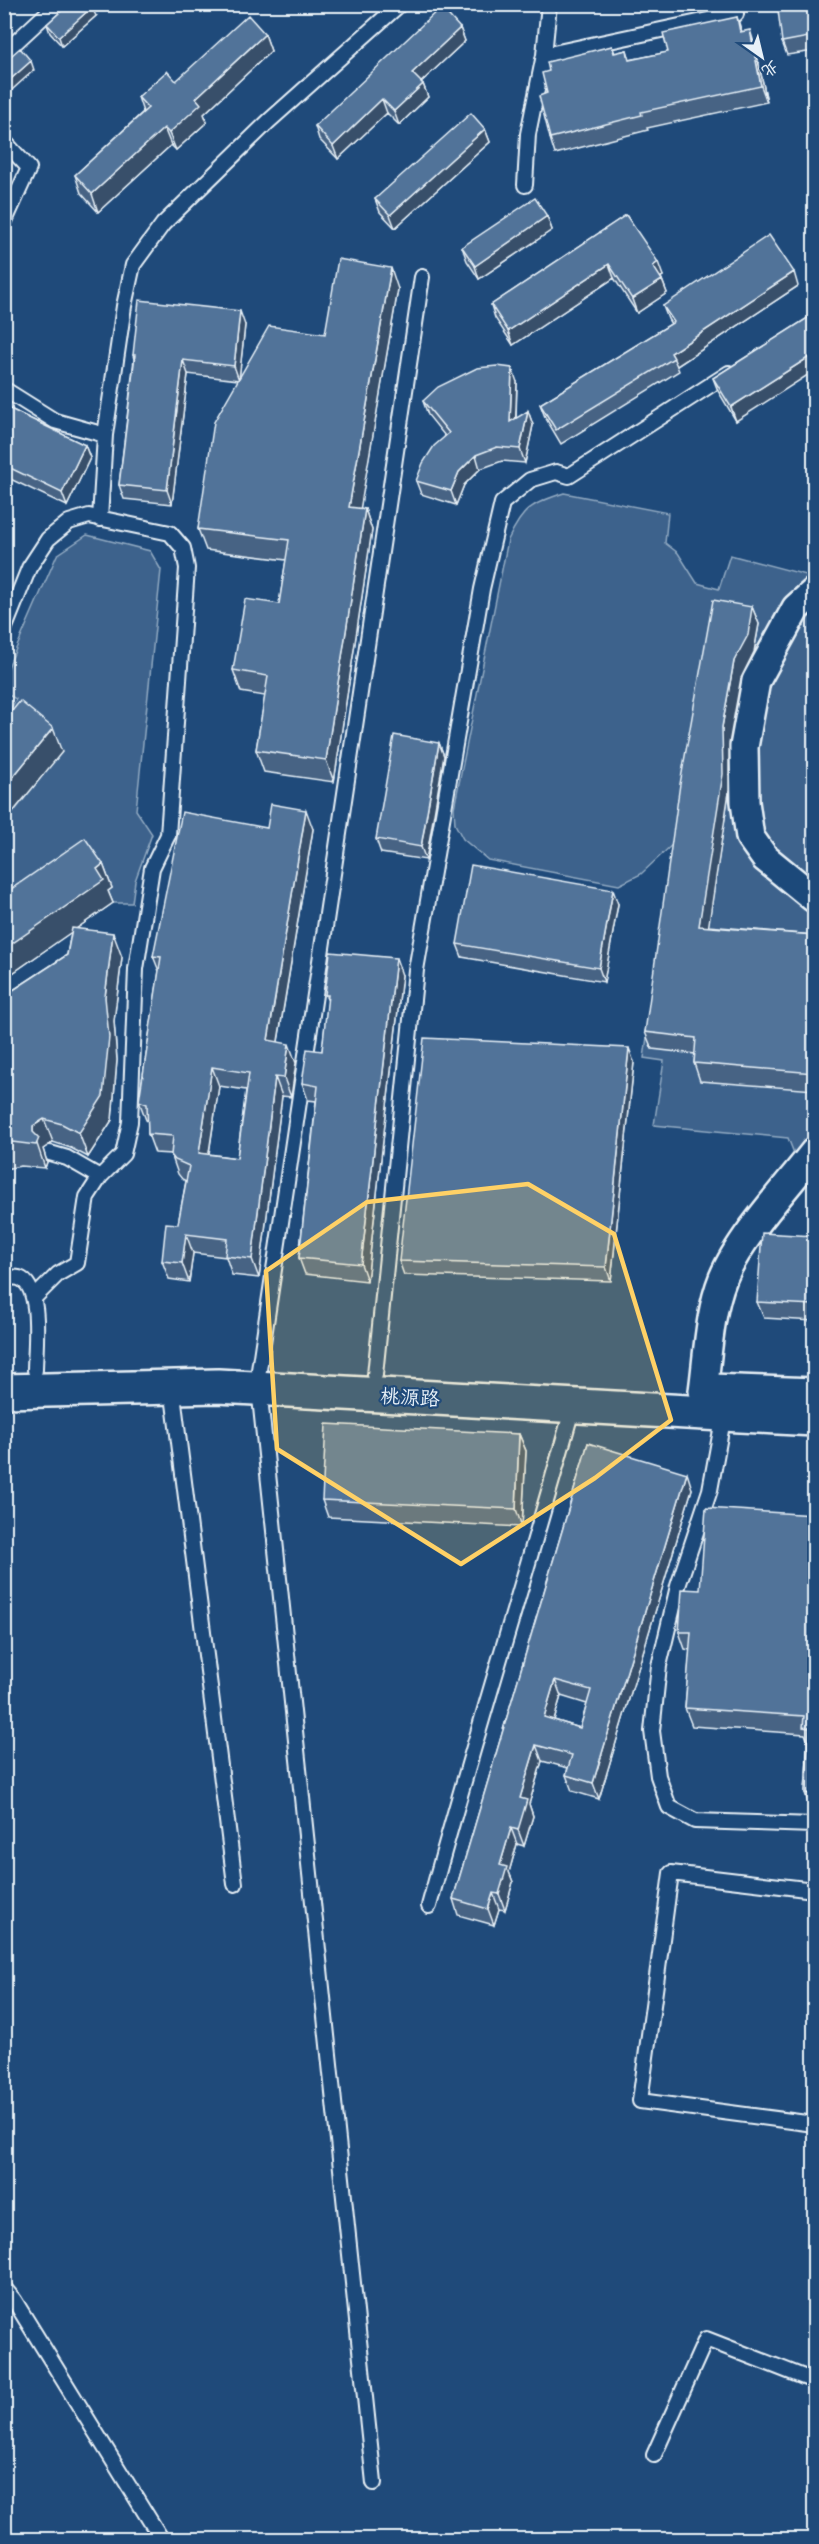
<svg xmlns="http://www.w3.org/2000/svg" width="819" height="2544" font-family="Mali,'LXGW WenKai TC',sans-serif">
  <rect width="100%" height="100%" fill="#1f4a7a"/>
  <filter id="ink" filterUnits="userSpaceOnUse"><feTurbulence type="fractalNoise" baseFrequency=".0167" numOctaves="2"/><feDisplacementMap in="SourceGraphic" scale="12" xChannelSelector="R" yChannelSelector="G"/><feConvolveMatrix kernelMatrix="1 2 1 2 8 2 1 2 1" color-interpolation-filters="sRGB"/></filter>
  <g filter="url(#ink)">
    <path fill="#3c628c" stroke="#92aac2" stroke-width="1.5" d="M564 493 668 513 665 543 678 553 697 583 719 589 730 555 814 577V1177L803 1176 788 1138 654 1125 664 1061 644 1058 675 842 641 874 619 885 488 860 463 839 455 824 454 808 508 540C523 508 531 504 564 493Z
      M87 535 150 551 161 570 136 810 152 834 135 881 132 903H113L106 893 112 888 5 924V823L61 752 5 756V719L16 699 5 693V674L57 555Z"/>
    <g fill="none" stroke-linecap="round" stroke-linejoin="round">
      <defs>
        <path id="service" d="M4 53 57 4
          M544 55 736 14
          M4 141 29 168 4 223
          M525 185 528 134 544 55 549 4
          M4 389 55 421 105 435
          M100 519 105 435 124 306 133 265 163 224 269 121 400 4
          M4 630 29 568 48 539 69 522 89 516 170 533 183 548 187 568 168 835 152 868 136 969 130 1122 123 1154 100 1177 87 1197 77 1263 58 1274 35 1297
          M50 1153 67 1158 100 1177
          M4 1278C9 1278 15 1277 19 1278 43 1286 35 1349 35 1370
          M259 1370 422 277
          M375 1375 416 970 482 589 502 503 530 480 556 472 569 476 729 373
          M172 1387 235 1884
          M259 1388 374 2483
          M724 1414 710 1490 678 1586 659 1666 652 1731 658 1776 669 1807 695 1821 814 1825
          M814 1890 671 1873 640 2101 814 2124
          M429 1906C474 1739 527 1573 573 1406
          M4 2288 14 2300 162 2540
          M654 2455 706 2339 814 2381"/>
        <path id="minor" d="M814 592 796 608 756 681 744 747 745 802 750 837 765 858 814 898
          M703 1391C708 1354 709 1313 723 1278 740 1237 786 1188 814 1152"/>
        <path id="primary" d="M4 1391 218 1386 814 1419
          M711 1391 814 1395"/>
      </defs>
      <use href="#service" stroke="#e8f1f8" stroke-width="18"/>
      <use href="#minor" stroke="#e8f1f8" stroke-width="32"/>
      <use href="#primary" stroke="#e8f1f8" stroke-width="38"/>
      <use href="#service" stroke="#1f4a7a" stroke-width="14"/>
      <use href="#minor" stroke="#1f4a7a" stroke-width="27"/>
      <use href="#primary" stroke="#1f4a7a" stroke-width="33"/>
    </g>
    <path fill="#466384" stroke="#e8f1f8" stroke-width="1.5" fill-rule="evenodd" d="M814 4V51L787 55 782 42Z
      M96 16 62 46 50 33 47 24Z
      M737 17 742 32 755 46 767 102 647 128 648 130 555 154 550 138 547 93 549 71 612 46 615 53 627 50 630 60 668 52Z
      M460 28 465 41 421 82 423 84 428 97 399 125 387 113 338 159 319 139 315 126Z
      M265 34 271 51 204 114 207 122 176 150 171 145 98 212 81 193 75 175 143 112 138 97 176 81Z
      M485 129 490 142 395 228 380 212 375 199Z
      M626 215 663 276 661 277 667 293 637 313 614 278 513 345 495 318 491 305Z
      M547 216 552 230 479 279 467 261 462 247Z
      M798 286 677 366 679 371 561 444 545 417 540 404 671 324 668 319 663 306Z
      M398 289 360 508 365 509 372 530 334 782 264 772 256 750 265 696 241 692 233 670 279 604 286 560 206 550 198 529 238 380 188 374 172 504 124 499 119 485 134 359 133 355 245 325 239 379 325 334Z
      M814 314 736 421 718 391 713 378Z
      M517 382 516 419 528 411 533 425 525 463 502 461 480 469 464 485 456 505 421 494 416 481 445 436 428 415 423 401Z
      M4 406 85 445 90 458 67 506 4 476Z
      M814 508V539H813L809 526Z
      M752 607 759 624 754 652 741 678 729 744V792L708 926 814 935V1090L700 1081 694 1063 695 1054 652 1049 645 1032Z
      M439 743 444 756 426 860 381 853 376 839Z
      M267 828 313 829 278 1042 296 1063 291 1097 282 1096 259 1278 232 1275 226 1257 193 1253 189 1282 169 1279 162 1261 178 1224 186 1181 182 1179 178 1174 171 1154 155 1153 148 1134V1121L146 1120 139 1101 159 971 153 956ZM219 1086 246 1090 237 1158 209 1154Z
      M103 864 112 888 108 891 113 903 77 928 122 957 114 1021 117 1060 112 1120 88 1157 71 1148 53 1142 43 1149 47 1162 45 1168 21 1166 4 1169V996L67 955 71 932 4 979V894Z
      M618 904 604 982 462 957 457 944Z
      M402 975 367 1281 305 1274 299 1258 316 1101 308 1100 302 1083 322 1051 328 1001 325 995Z
      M634 1062 611 1281 404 1275 399 1261Z
      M814 1236V1321L764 1318 757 1302Z
      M519 1434 526 1451 522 1527 328 1517 322 1500Z
      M588 1443 692 1489 599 1799 572 1791 566 1775 568 1768 542 1761 529 1804 533 1816 524 1846 517 1844 509 1872 513 1882 505 1910 499 1909 494 1925 458 1915 453 1899ZM561 1696 587 1704 580 1728 554 1720Z
      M814 1515V1811H811L805 1793 808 1741 805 1734 692 1726 685 1708 690 1650 685 1649 679 1632 700 1590Z"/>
    <path fill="#39506b" stroke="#e8f1f8" stroke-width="1.5" d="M92 7 96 16 62 46 59 37Z
      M460 28 465 41 417 86 412 73Z
      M750 30 755 46 767 102 761 86Z
      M265 34 271 51 204 114 207 122 176 150 169 133 196 98Z
      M31 61 34 70 4 97V85Z
      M423 84 428 97 399 125 394 111Z
      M382 99 387 113 338 159 333 146Z
      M164 128 171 145 98 212 92 194Z
      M485 129 490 142 395 228 390 215Z
      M547 216 552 230 479 279 475 266Z
      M658 262 663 276 658 279 653 266Z
      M609 264 614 278 513 345 508 331Z
      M391 268 398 289 357 528 349 507Z
      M794 272 798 286 677 366 671 353Z
      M662 280 667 293 637 313 632 299Z
      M240 311 245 325 239 380 234 366Z
      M814 354V371L736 421 731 407Z
      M183 360 188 374 172 504 167 490Z
      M512 368 517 382 515 436 510 422Z
      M528 411 533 425 525 463 520 449Z
      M85 445 90 458 67 506 62 493Z
      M476 455 480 469 464 485 456 505 451 491 459 472Z
      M365 509 372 530 334 782 326 760Z
      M752 607 759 624 754 652 741 678 729 744V792L706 943 699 926 722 727 734 661Z
      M53 728 62 752 4 823V788Z
      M439 743 444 756 426 860 421 847Z
      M306 810 313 829 275 1059 268 1040Z
      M103 864 112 888 108 891 113 903 4 979V949Z
      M613 890 618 904 604 982 599 968Z
      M113 933 122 957 114 1021 117 1060 112 1120 88 1157 79 1133 105 997Z
      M396 958 402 975 367 1281 361 1264Z
      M289 1044 296 1063 291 1097 284 1078Z
      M629 1048 634 1062 611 1281 606 1267Z
      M212 1067 219 1086 206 1172 199 1153Z
      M275 1077 282 1096 259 1278 252 1259Z
      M44 1119 53 1142 43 1149 47 1162 45 1168 33 1132V1126Z
      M186 1234 193 1253 189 1282 182 1263Z
      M519 1434 526 1451 522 1527 516 1509Z
      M687 1473 692 1489 599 1799 593 1783Z
      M555 1680 561 1696 550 1733 544 1717Z
      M536 1745 542 1761 529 1804 533 1816 524 1846 518 1830 520 1798Z
      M511 1828 517 1844 509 1872 513 1882 505 1910 499 1894 500 1865Z
      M493 1893 499 1909 494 1925 488 1909Z"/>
    <path fill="#517399" stroke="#e8f1f8" stroke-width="1.5" fill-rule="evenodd" d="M69 4H90L92 7 59 37 47 24Z
      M814 4V36L782 42 778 10Z
      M441 7 460 28 412 73 423 84 394 111 382 99 333 146 315 126Z
      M248 15 265 34 196 98 201 104 169 133 164 128 92 194 75 175 148 108 138 97 167 71 176 81Z
      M737 17 740 32 750 30 761 86 641 112 642 115 550 138 539 96 547 93 542 73 549 71 547 62 612 46 614 53 627 50 629 60 668 52 663 33Z
      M20 48 31 61 4 85V62Z
      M471 113 485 129 390 215 375 199Z
      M535 198 547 216 475 266 462 247Z
      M626 215 658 262 653 266 662 280 632 299 609 264 508 331 491 305Z
      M769 235 794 272 671 353 674 358 556 430 540 404 674 322 663 306Z
      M338 259 391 268 349 507 365 509 326 760 256 750 268 676 233 670 245 599 279 604 289 540 198 529 214 422 269 326 325 334Z
      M139 300 240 311 234 366 183 360 167 490 119 485 135 355H133Z
      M814 314V354L731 407 713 378Z
      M497 366 512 368 510 422 528 411 520 449 497 447 476 455 459 472 451 491 416 481 423 463 434 446 449 433 423 401 438 387 477 368Z
      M4 406 85 445 62 493 4 465Z
      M814 508V528L809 526Z
      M713 600 752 607 748 635 734 661 722 727 723 774 699 926 814 935V1073L694 1063 696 1038 645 1032 680 784Z
      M20 701 53 728 4 788V721Z
      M394 735 439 743 421 847 376 839Z
      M271 804 306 810 268 1040 289 1044 284 1078 275 1077 252 1259 225 1256 227 1239 186 1234 182 1263 162 1261 166 1223 178 1224 189 1166 175 1160 171 1155 173 1136 148 1134 147 1104 139 1101 161 957 153 956 182 812 267 828ZM212 1067 249 1073 237 1158 199 1153Z
      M85 838 103 864 97 869 104 880 4 949V894Z
      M471 865 613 890 599 968 457 944Z
      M72 928 113 933 105 997 109 1037 103 1096 79 1133 62 1124 44 1119 33 1126V1132L39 1138 36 1145 12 1142 4 1143V996L67 955Z
      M330 952 396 958 361 1264 299 1258 318 1086 302 1083 307 1049 322 1051 328 995H325Z
      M424 1038 629 1048 606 1267 399 1261Z
      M762 1233 814 1236V1305L757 1302Z
      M326 1424 519 1434 516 1509 322 1500Z
      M588 1443 687 1473 593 1783 566 1775 572 1755 536 1745 520 1798 527 1800 518 1830 511 1828 500 1865 507 1867 499 1894 493 1893 488 1909 453 1899ZM555 1680 591 1690 580 1728 544 1717Z
      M706 1508 814 1515V1794L805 1793 809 1728 803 1727 804 1716 685 1708 691 1632H679L682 1589 700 1590Z"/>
  </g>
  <path fill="#ffd166" fill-opacity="0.2" stroke="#ffd166" stroke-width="4.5" stroke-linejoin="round" d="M528 1184 614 1234 671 1420 595 1478 461 1564 277 1449 266 1271 367 1202Z"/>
  <g text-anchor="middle" stroke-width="4.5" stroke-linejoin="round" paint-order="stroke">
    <g font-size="20" fill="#e8f1f8" stroke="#1f4a7a">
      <text transform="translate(410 1397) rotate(3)" y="7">桃源路</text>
    </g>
  </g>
  <rect width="819" height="2544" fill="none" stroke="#1f4a7a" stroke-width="24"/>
  <rect x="12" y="12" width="795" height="2520" fill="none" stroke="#e8f1f8" stroke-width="2" filter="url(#ink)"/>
  <g transform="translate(762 57) rotate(146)" stroke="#1f4a7a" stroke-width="4.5" paint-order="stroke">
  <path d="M0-4.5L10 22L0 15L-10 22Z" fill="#e8f1f8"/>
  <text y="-9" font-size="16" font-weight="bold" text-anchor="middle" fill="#e8f1f8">北</text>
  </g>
</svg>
